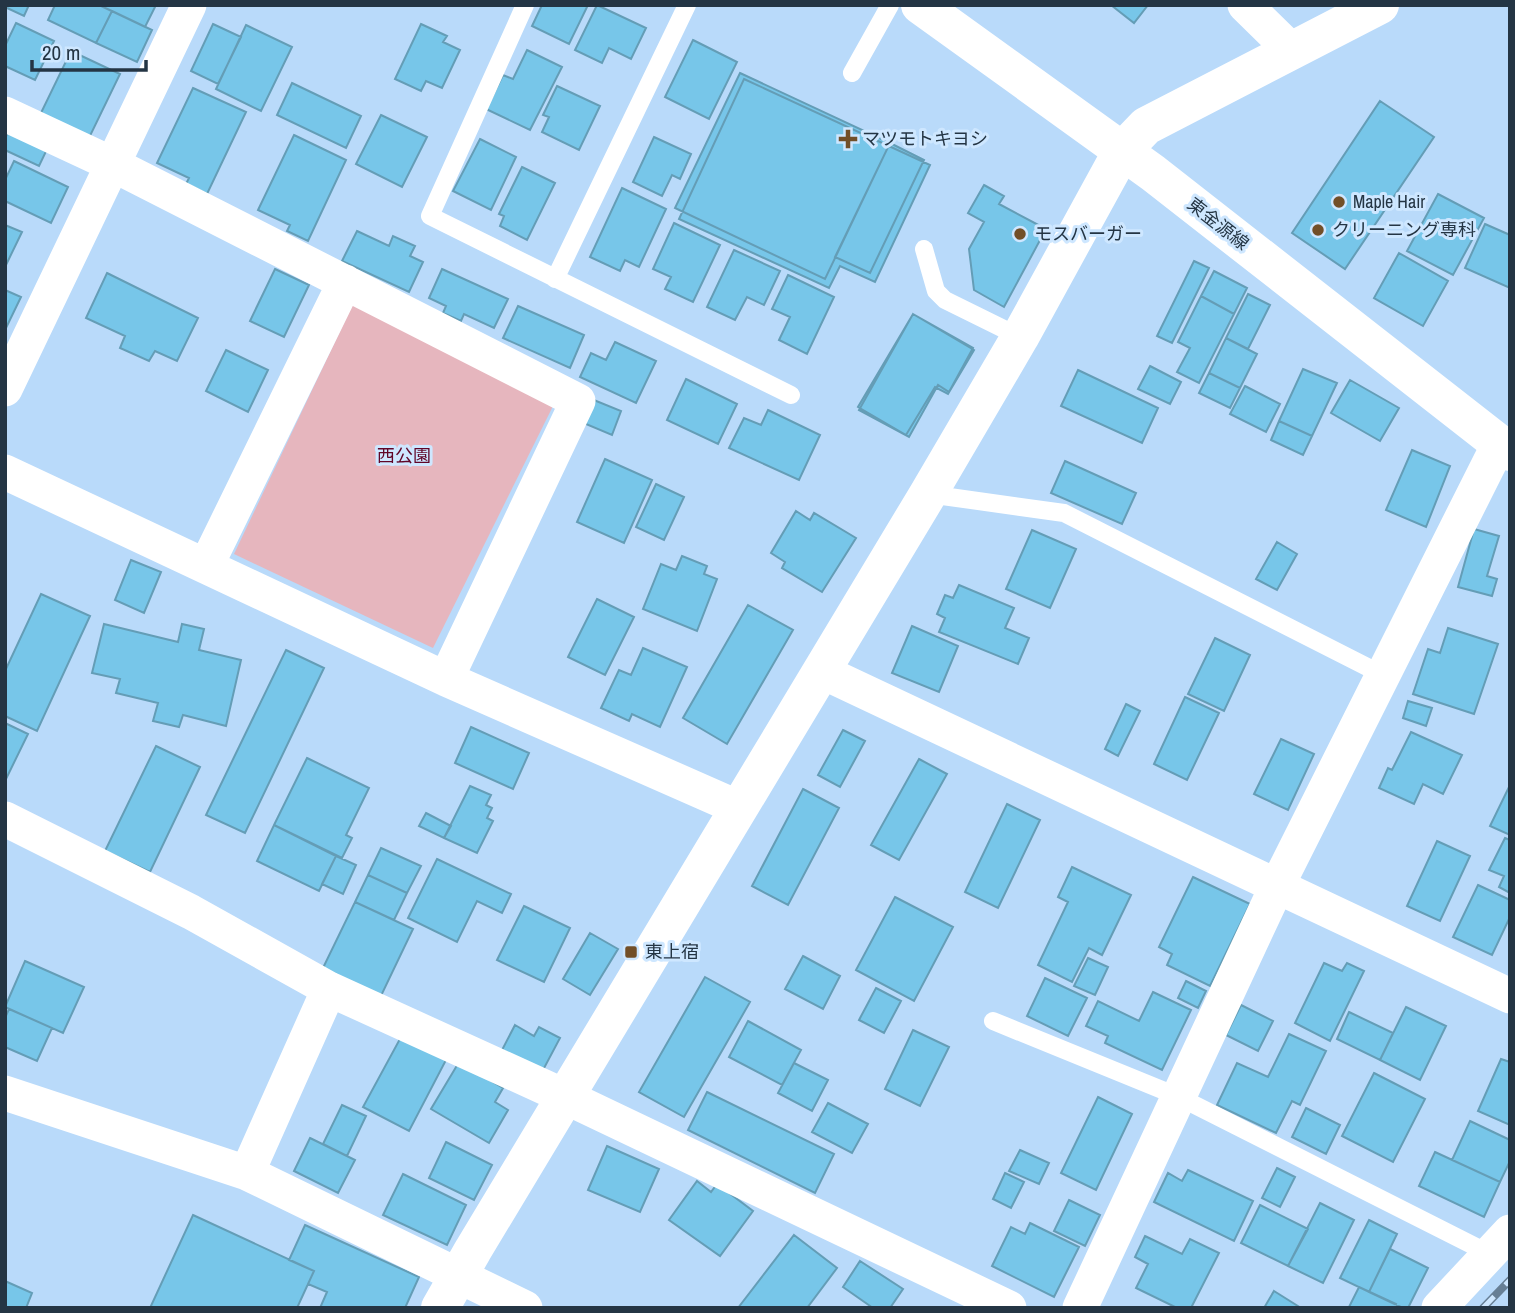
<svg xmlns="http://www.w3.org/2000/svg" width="1515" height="1313" font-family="'Archivo Narrow','Noto Sans JP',sans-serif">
  <rect width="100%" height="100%" fill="#b9dafa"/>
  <path fill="#e6b6be" d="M353 304 555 402 433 648 234 554Z"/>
  <path fill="#77c6e9" stroke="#649db6" stroke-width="2" d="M5 5H29L24 16 5 7Z
    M55 5H99L112 11 96 43 48 20Z
    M99 5H156L145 27Z
    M542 5H588L569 44 532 26Z
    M597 5 646 28 631 59 609 48 602 63 575 50Z
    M1111 5H1148L1134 23Z
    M112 11 152 30 137 62 96 43Z
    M16 23 54 41 35 80 5 66V46Z
    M213 24 241 37 218 84 191 71Z
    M421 24 447 36 443 42 460 50 442 88 426 81 421 91 395 79Z
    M246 25 292 47 261 111 216 89Z
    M693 40 737 62 709 119 665 97Z
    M527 50 562 67 530 130 486 109 503 75 513 79Z
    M71 51 120 74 88 140 39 117Z
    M740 73 890 143 825 279 675 208Z
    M744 79 930 165 875 282 840 266 829 288 679 219Z
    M292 83 361 116 346 148 277 115Z
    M557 86 600 106 579 150 542 132 549 117 543 115Z
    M193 88 246 112 207 194 186 184 189 178 157 163Z
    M1380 101 1434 137 1345 269 1292 233Z
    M381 115 427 137 402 187 356 164Z
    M12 125 50 143 39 166 5 150V138Z
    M294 135 346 160 308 241 287 231 290 225 258 210Z
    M654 137 691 154 680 179 672 175 662 196 633 182Z
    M480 139 516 157 491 210 453 191Z
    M890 143 924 160 870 273 835 257Z
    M14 161 68 187 51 223 5 201V180Z
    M522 167 555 183 527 240 500 226 504 216 499 214Z
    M984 185 1004 196 999 204 1046 229 1004 307 974 290 969 249 984 222 968 213Z
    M622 188 666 209 639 267 625 260 620 271 590 257Z
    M1438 194 1484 218 1453 275 1407 251Z
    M674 223 720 245 693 302 665 289 671 277 653 269Z
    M1485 224 1510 235V288L1465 268Z
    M5 225 22 232 5 267Z
    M357 231 389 246 393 236 415 246 410 256 423 262 409 292 342 261Z
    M734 250 780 271 764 305 747 297 735 320 707 307Z
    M1399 253 1448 281 1423 326 1374 298Z
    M1194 261 1209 268 1172 343 1157 336Z
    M275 269 309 285 284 337 250 321Z
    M442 269 508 299 494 328 464 314 461 321 443 313 446 306 429 298Z
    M1214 271 1247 288 1234 314 1201 296Z
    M107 273 198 318 177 361 155 351 149 361 120 348 125 336 86 318Z
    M788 275 834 297 807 354 779 340 790 317 772 309Z
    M5 290 21 297 5 330Z
    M1248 294 1270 305 1248 349 1226 338Z
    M1201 296 1234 314 1199 383 1177 372 1190 348 1178 342Z
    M518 306 584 335 570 368 503 338Z
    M913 314 973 348 949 392 938 385 909 437 859 410Z
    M913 314 974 350 948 394 935 387 906 435 858 407Z
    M1226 338 1257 354 1240 388 1209 373Z
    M615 342 656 361 636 403 580 377 591 353 606 360Z
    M226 350 268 370 248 412 206 391Z
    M1150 366 1181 382 1170 404 1138 389Z
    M1303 369 1337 383 1312 436 1279 421Z
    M1078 370 1158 408 1142 443 1061 406Z
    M1209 373 1240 388 1230 408 1199 393Z
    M686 379 737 404 718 444 667 420Z
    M1350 380 1399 408 1380 441 1331 413Z
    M1245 386 1280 404 1266 432 1230 414Z
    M584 396 621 411 612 435 574 419Z
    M768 410 820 435 799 480 729 448 744 418 761 425Z
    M1279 421 1312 436 1303 455 1271 440Z
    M1412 450 1450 466 1426 527 1386 510Z
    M605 459 652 480 624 543 577 522Z
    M1065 461 1136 493 1122 524 1051 493Z
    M656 484 684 497 664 540 636 527Z
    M796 511 810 520 814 513 856 538 822 592 782 568 785 562 771 553Z
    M1474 529 1499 536 1487 576 1497 579 1492 596 1458 587Z
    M1032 530 1076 549 1050 608 1006 589Z
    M1277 542 1297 554 1277 590 1256 579Z
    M682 556 707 566 704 574 717 579 697 631 643 609 661 564 676 570Z
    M131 560 161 572 144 613 115 600Z
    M959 585 1014 608 1005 628 1029 638 1018 664 939 632 945 618 937 614 945 595 953 598Z
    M41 594 90 616 37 731 5 716V671Z
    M597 599 634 617 605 675 568 657Z
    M748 605 793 630 727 744 683 718Z
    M104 624 178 642 182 624 204 629 199 650 241 660 226 726 183 715 179 727 153 721 158 703 116 693 120 679 92 673Z
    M912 626 958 646 939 692 892 673Z
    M1448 628 1498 644 1474 714 1413 694 1428 649 1440 653Z
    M1215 638 1250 655 1224 711 1188 694Z
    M643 648 687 667 660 727 632 714 629 721 601 708 619 670 631 675Z
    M286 650 324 668 245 833 206 815Z
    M1185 697 1219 713 1187 780 1154 764Z
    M1408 701 1432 708 1426 726 1403 718Z
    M1126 704 1140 711 1118 756 1105 749Z
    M5 723 28 734 5 781Z
    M471 727 529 753 513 789 455 763Z
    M843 730 865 741 840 787 818 775Z
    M1411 732 1462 755 1443 794 1423 784 1414 804 1379 788 1388 768 1392 770Z
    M1281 739 1314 754 1288 810 1254 794Z
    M156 746 200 767 150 872 105 851Z
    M307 758 369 788 346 835 352 838 342 858 274 825Z
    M919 759 947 774 899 860 871 845Z
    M1510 785V835L1490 826Z
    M470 786 491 795 486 805 492 808 487 818 493 821 477 853 444 838Z
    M803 789 839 808 788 905 752 886Z
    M1007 804 1040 820 998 908 965 892Z
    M426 813 451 826 444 838 419 826Z
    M274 825 336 856 319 891 257 861Z
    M1505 838 1510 840V893L1499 887 1504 876 1489 870Z
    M1437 841 1470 856 1440 921 1407 906Z
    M381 848 421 866 407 893 368 875Z
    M336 856 356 865 343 894 322 884Z
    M437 859 511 894 502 913 477 901 457 942 408 918Z
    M1072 867 1131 895 1102 955 1089 948 1072 982 1038 965 1068 902 1058 897Z
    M368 875 407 893 394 920 355 902Z
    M1193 877 1250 904 1210 986 1167 965 1172 954 1159 947Z
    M1478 885 1510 900V917L1492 955 1453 937Z
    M895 897 953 927 914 1001 856 970Z
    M355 902 413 929 379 1000 321 972Z
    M524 906 570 928 544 982 497 960Z
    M590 933 618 949 590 995 563 979Z
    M803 956 840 976 823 1009 785 989Z
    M1088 958 1108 967 1095 995 1074 986Z
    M25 961 84 987 63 1033 5 1007Z
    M1324 963 1342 971 1347 963 1364 971 1330 1041 1295 1023Z
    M705 977 750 1002 684 1117 639 1092Z
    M1045 978 1087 998 1068 1036 1027 1016Z
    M1186 981 1206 991 1198 1008 1178 998Z
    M876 988 901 1001 884 1033 859 1020Z
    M1153 992 1191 1010 1162 1070 1105 1043 1108 1036 1086 1026 1098 1001 1139 1021Z
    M1241 1005 1273 1021 1258 1051 1226 1035Z
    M1406 1007 1446 1026 1420 1080 1380 1060Z
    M9 1009 52 1028 37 1061 5 1047V1018Z
    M1349 1012 1393 1033 1380 1060 1337 1039Z
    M748 1021 801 1050 782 1085 729 1057Z
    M515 1025 534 1036 539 1027 560 1038 542 1072 502 1050Z
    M913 1030 949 1047 920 1106 885 1089Z
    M1289 1034 1326 1051 1300 1105 1292 1101 1276 1133 1217 1105 1237 1063 1268 1077Z
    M401 1037 446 1060 409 1131 363 1107Z
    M1501 1059 1510 1062V1125L1478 1111Z
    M459 1062 503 1088 495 1102 508 1110 489 1143 431 1109Z
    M794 1063 828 1080 812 1111 778 1093Z
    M1374 1073 1425 1099 1393 1162 1342 1136Z
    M707 1092 834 1154 815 1193 688 1130Z
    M1098 1097 1132 1114 1096 1190 1061 1173Z
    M828 1103 868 1124 852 1153 812 1132Z
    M342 1105 366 1116 347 1156 323 1144Z
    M1306 1108 1340 1125 1326 1154 1292 1137Z
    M1470 1121 1510 1140V1161L1500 1182 1452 1160Z
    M310 1138 355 1160 338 1193 294 1171Z
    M446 1142 492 1165 474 1200 429 1178Z
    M607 1146 659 1169 640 1212 588 1190Z
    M1020 1150 1049 1163 1039 1184 1009 1171Z
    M1435 1152 1500 1182 1484 1217 1419 1186Z
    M1277 1168 1295 1177 1280 1207 1262 1198Z
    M1188 1170 1253 1201 1234 1241 1154 1202 1168 1173 1182 1181Z
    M1005 1173 1024 1182 1011 1208 993 1199Z
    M403 1174 466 1205 447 1245 383 1215Z
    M697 1181 711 1192 717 1184 753 1211 720 1256 669 1220Z
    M1069 1200 1100 1215 1085 1246 1054 1231Z
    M1320 1203 1354 1220 1323 1283 1288 1266Z
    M1260 1205 1308 1229 1288 1266 1241 1243Z
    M193 1215 314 1271 297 1308H150Z
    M1369 1220 1397 1234 1369 1292 1340 1278Z
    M1030 1223 1079 1247 1054 1297 992 1266 1011 1227 1025 1234Z
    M305 1225 419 1277 405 1308H320L327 1292 308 1284 314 1271 289 1260Z
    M794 1235 837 1268 807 1308H738Z
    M1145 1236 1182 1254 1190 1239 1219 1253 1191 1308H1177L1136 1288 1148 1264 1135 1257Z
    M1390 1249 1428 1268 1408 1308H1403L1369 1292Z
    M860 1261 903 1289 890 1308H873L843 1287Z
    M5 1281 32 1293 26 1308H5Z
    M1359 1287 1396 1304 1394 1308 1349 1307Z
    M1274 1291 1301 1308H1264Z"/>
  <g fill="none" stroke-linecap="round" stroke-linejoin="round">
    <path stroke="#fff" stroke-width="18" d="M525 5 430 216 791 395
      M852 73 890 5
      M924 249 936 291 945 300 1020 337
      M555 279 687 5
      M928 494 1064 513 1383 675
      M993 1021 1177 1096 1490 1254"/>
    <path stroke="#fff" stroke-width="35" d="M1245 5 1292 51
      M5 114 112 164 578 401 446 679
      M5 389 189 5
      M5 472 446 679 739 808
      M206 566 345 282
      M823 672 1510 996
      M5 819 191 912 329 989 566 1097 1009 1308
      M5 1093 247 1173 525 1308
      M247 1173 329 989
      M1080 1308 1277 886 1499 444
      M1439 1308 1510 1232"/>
    <path stroke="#fff" stroke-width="38" d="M440 1308 473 1250 928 494 1020 337 1122 151 1146 126 1380 5"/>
    <path stroke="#fff" stroke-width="38" d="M920 5 1153 173 1510 452"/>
    <defs>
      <path id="rail" d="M1483 1308 1510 1280"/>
    </defs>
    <use href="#rail" stroke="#677f95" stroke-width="8"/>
    <use href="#rail" stroke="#cee7ff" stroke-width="5" stroke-dasharray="16" stroke-linecap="butt"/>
  </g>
  <g fill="#724f28" stroke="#cee7ff" stroke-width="2.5">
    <path d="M844.5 128.5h7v7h7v7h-7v7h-7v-7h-7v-7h7z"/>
    <circle cx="1339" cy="202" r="7"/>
    <circle cx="1318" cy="230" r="7"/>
    <circle cx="1020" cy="234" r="7"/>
    <rect x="624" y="945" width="14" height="14" rx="3.5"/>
  </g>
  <g text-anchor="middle" stroke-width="6" stroke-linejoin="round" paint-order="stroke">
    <g font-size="18" fill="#243544" stroke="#cee7ff" text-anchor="start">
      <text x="862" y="145">マツモトキヨシ</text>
      <text x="1353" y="208">Maple Hair</text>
      <text x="1332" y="236">クリーニング専科</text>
      <text x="1034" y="240">モスバーガー</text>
      <text x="645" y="958">東上宿</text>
    </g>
    <g font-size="18" fill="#243544" stroke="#cee7ff">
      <text transform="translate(1218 224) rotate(38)" y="6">東金源線</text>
    </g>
    <g font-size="18" fill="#600527" stroke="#cee7ff">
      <text x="404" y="462">西公園</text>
    </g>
  </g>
  <rect width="1515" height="1313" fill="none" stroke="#243544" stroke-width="14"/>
  <path d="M32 60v10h114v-10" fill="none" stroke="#243544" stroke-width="3.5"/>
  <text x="42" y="60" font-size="21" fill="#243544" stroke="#cee7ff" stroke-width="5" paint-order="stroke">20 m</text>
</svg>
